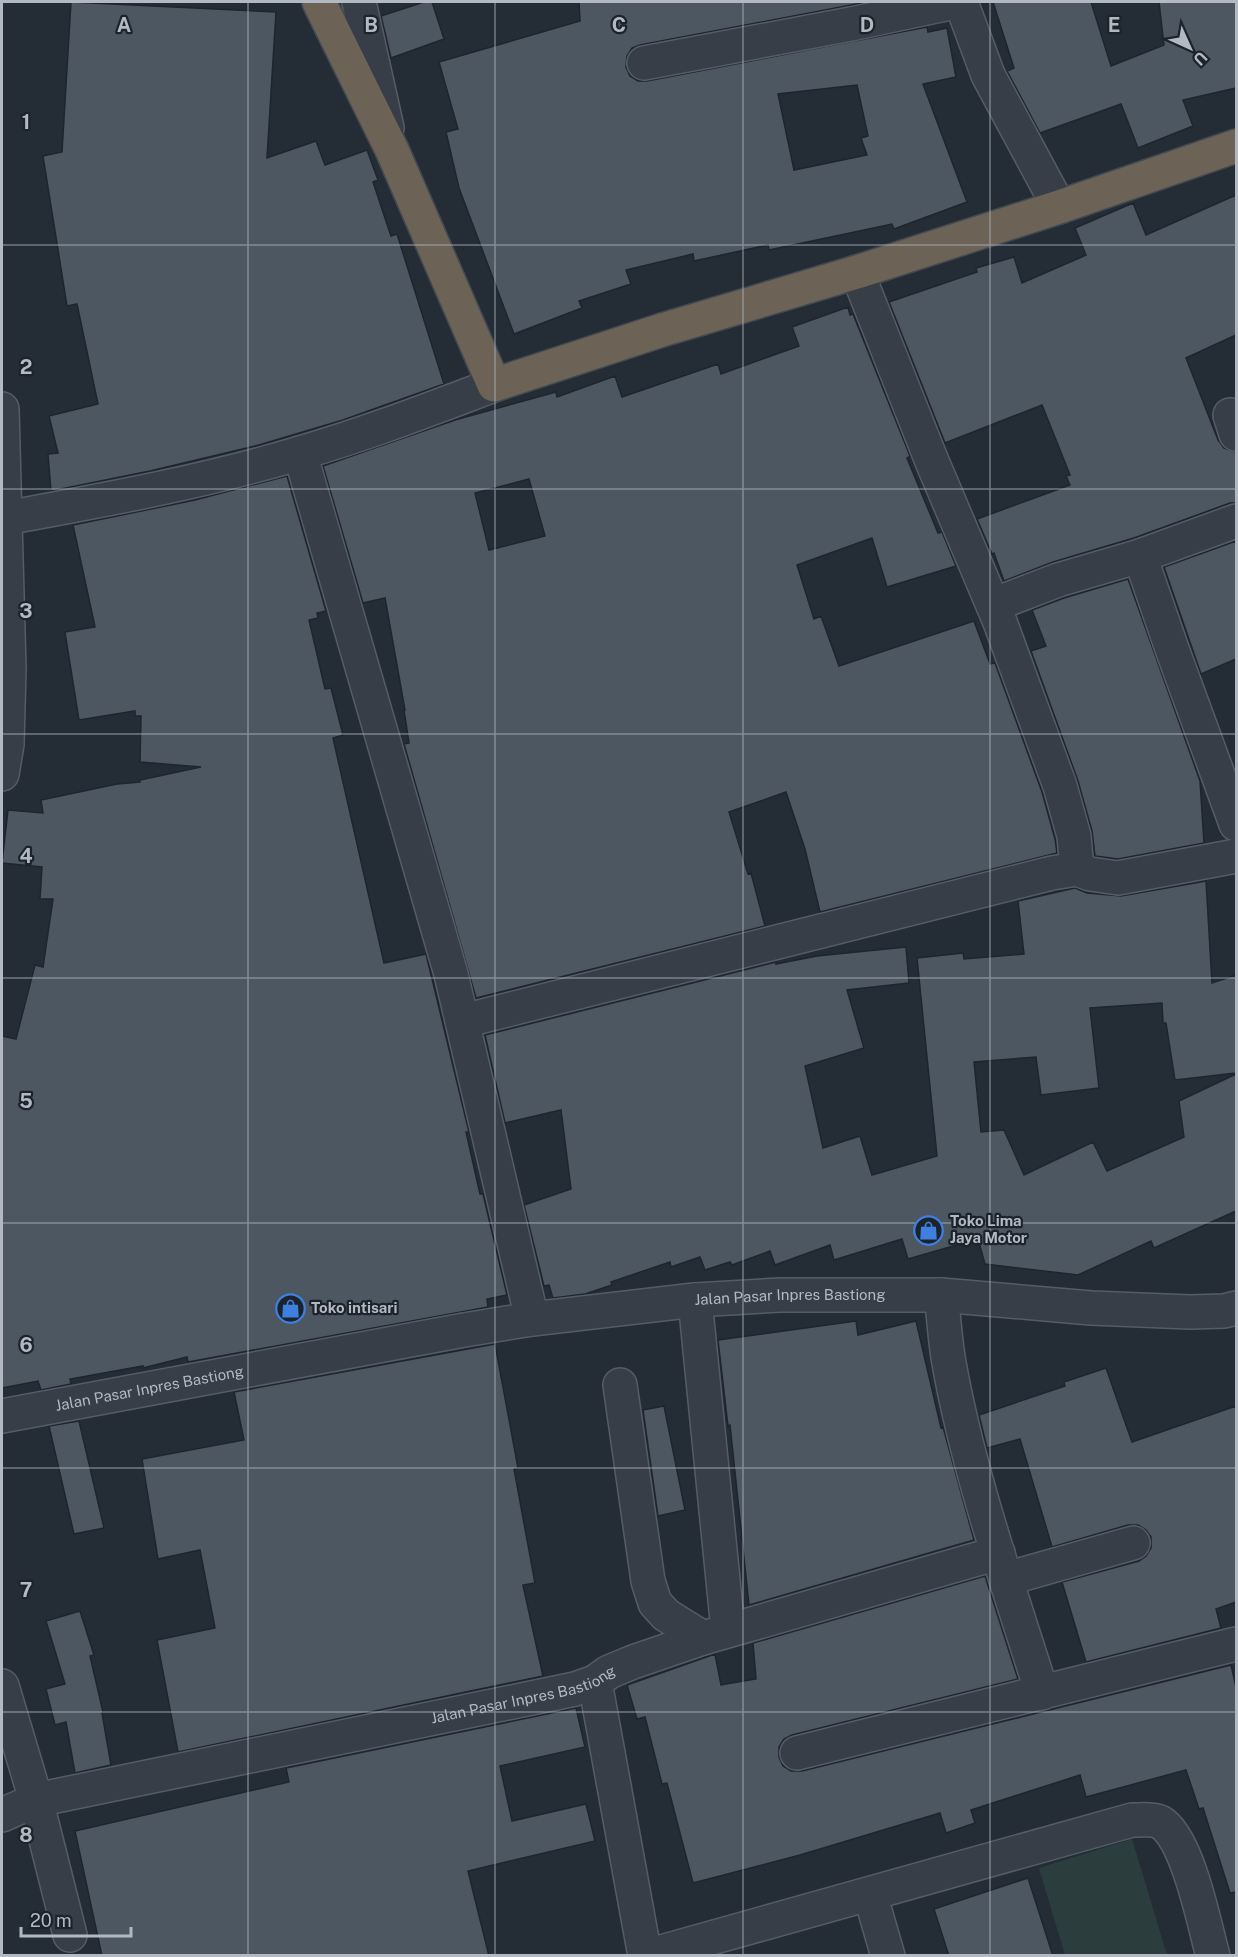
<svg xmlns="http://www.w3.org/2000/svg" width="1238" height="1957" font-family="'Public Sans',sans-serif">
  <rect width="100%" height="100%" fill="#242d36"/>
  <path fill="#2b3d3c" d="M1132 1839 1167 1955H1065L1039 1868Z"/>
  <path fill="#4c5762" stroke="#1e252e" stroke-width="1.5" fill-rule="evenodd" d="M71 2 276 12 267 158 316 141 325 165 367 150 378 180 373 182 391 236 397 234 444 384 343 420 259 445 150 471 51 491 48 454 58 453 49 416 98 404 77 304 67 306 43 156 62 152Z
    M424 2H432L444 39 391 58 381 16Z
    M579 2H867L640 45 632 48 627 56 626 67 630 76 638 81H647L927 27 928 32 947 28 956 77 923 84 967 202 894 229 892 224 769 250 768 245 694 261 693 254 626 270 631 284 579 301 582 308 514 334 459 188 446 132 458 129 439 62 580 21ZM857 85 868 136 861 138 867 155 794 170 778 94Z
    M993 2H1091L1111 66 1164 45 1159 2H1236V88L1183 100 1193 126 1138 148 1121 104 1040 133 1007 71 1014 68Z
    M1236 195V335L1186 358 1218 440 1224 448 1236 452V503H1230L1134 538 1053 562 1004 581 994 553 992 554 977 519 1070 485 1066 476 1070 475 1042 405 945 443 889 302 977 272 976 268 1014 257 1022 283 1086 255 1075 228 1133 203 1146 235Z
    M848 307 850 315 853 314 910 456 907 458 938 533 942 532 956 566 887 587 872 538 797 565 814 619 821 616 839 666 974 621 990 664 995 663 1042 792 1055 839 1057 853 820 912 805 849 786 792 729 812 748 874 751 873 765 926 476 998 404 744 409 743 404 710H405L385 598 363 603 323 466 455 420 556 392 557 397 615 376 622 397 718 364 721 374 799 346 792 327ZM529 479 545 536 489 550 475 493Z
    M287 476 326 611 317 613 318 618 309 620 325 689 331 688 343 735 333 738 384 963 426 954 469 1132H466L480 1194H483L507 1295 487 1299 488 1307 188 1362 187 1357 143 1368V1366L70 1379 71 1384 41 1390 38 1381 2 1388V1036L16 1039 35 965 43 967 53 899H40L42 867 2 863 8 810 43 813 41 800 117 784 140 782V780L201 767 140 762 141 716H135V711L79 720 65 632 95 627 73 525 195 500Z
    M1236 541V659L1201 674 1164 567Z
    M1128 579 1200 781 1204 843 1118 859 1095 856 1092 831 1078 781 1031 651 1046 646 1032 610 1064 598Z
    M1206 881 1212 983 1236 975V1073L1175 1080 1166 1023H1163L1162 1003 1090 1008 1099 1088 1041 1095 1036 1057 974 1062 981 1132 1004 1130 1024 1175 1093 1142 1107 1171 1184 1137 1179 1101 1236 1074V1211L1154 1248 1151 1241 1078 1275 985 1264 978 1239 908 1259 902 1239 834 1260 830 1245 775 1265 770 1251 732 1265 730 1262 705 1270 700 1257 671 1267 670 1262 611 1282 612 1285 585 1294 553 1298 549 1285 544 1286 524 1205 571 1189 561 1110 505 1123 485 1035 776 962V964L817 956 906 947 909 983 847 990 864 1048 805 1066 823 1148 860 1136 872 1175 937 1156 917 958 963 953 964 959 1024 954 1018 901 1075 888 1087 893 1121 896Z
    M856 1321 858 1335 916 1321 941 1428 943 1427 974 1540 749 1605 730 1425 728 1426 718 1340Z
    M495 1344 518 1468 514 1469 535 1583 523 1585 543 1676 178 1752 157 1640 215 1628 200 1550 158 1559 142 1459 244 1440 234 1392Z
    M1106 1368 1132 1442 1236 1406V1602L1216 1609 1221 1628 1086 1662 1062 1582 1139 1561 1146 1556 1151 1548V1537L1146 1530 1138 1525H1128L1052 1547 1020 1439 987 1448 979 1415 1065 1386 1064 1382Z
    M664 1406 685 1510 658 1516 643 1410Z
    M79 1421 104 1528 74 1534 49 1426Z
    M985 1576 1018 1679 792 1735 784 1739 779 1747V1757L783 1766 791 1771H802L1231 1665 1236 1687V1892L1230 1893 1203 1808 1199 1809 1186 1770 1086 1797 1080 1775 971 1810 975 1823 946 1833 940 1813 800 1855 693 1883 667 1783 662 1784 645 1717 637 1719 627 1685 715 1654 721 1685 756 1679 753 1643Z
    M80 1611 94 1655 90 1656 103 1712 102 1713 111 1765 75 1773 66 1722 55 1725 46 1689 65 1684 46 1621Z
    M576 1708 585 1747 500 1766 512 1821 586 1804 595 1841 468 1871 489 1956H102L75 1831 289 1782 286 1768Z
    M1028 1878 1053 1956H949L934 1909Z"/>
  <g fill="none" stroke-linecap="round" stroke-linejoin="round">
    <defs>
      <g id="minor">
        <path d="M359 2 387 128"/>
        <path d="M961 2 988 75 1059 207"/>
        <path d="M644 63 851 24 955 2"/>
        <path d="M2 409 9 669 7 744 2 774"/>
        <path d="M1230 415 1236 434"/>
        <path d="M300 453 451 974 532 1319"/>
        <path d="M6 518C104 500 204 482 300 453 366 434 430 409 494 385"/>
        <path d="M1140 556 1172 649 1236 824"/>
        <path d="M993 605 1058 580 1140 556 1236 521"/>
        <path d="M1077 869 1090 874 1118 878 1236 856"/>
        <path d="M463 1021 1052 873 1077 869 1074 836 1060 786 1000 622 931 459 857 272"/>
        <path d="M941 1295C944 1318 945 1341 949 1363 969 1475 1008 1584 1042 1693"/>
        <path d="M695 1300 728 1630"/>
        <path d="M620 1385 648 1581 655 1603 666 1615 703 1638"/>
        <path id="s1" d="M2 1416 464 1330 532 1319 695 1300 780 1295H941L1091 1308 1190 1312 1224 1311 1236 1308"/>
        <path d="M1006 1579 1133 1543"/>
        <path d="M595 1682 645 1956"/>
        <path d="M2 1686 36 1800 70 1935"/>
        <path d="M797 1753 1236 1644"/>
        <path id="s2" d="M2 1815 36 1800 575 1689 595 1682 609 1672 633 1662 703 1638 998 1553"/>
        <path d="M870 1894 888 1956"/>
        <path d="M647 1956 1132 1820C1140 1820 1154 1819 1160 1822 1188 1838 1204 1924 1213 1956"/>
      </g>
      <path id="highway" d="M319 2 392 150 494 385 662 330 857 272 1059 207 1236 146"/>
    </defs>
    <use href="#minor" stroke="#555c65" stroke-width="36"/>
    <use href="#highway" stroke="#424952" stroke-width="36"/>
    <use href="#minor" stroke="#373e47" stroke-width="33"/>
    <use href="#highway" stroke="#6c6255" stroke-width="33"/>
  </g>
  <path fill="none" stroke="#b2b9c3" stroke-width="1.5" stroke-opacity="0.55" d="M248 2V1956M495 2V1956M743 2V1956M990 2V1956M2 245H1236M2 489H1236M2 734H1236M2 978H1236M2 1223H1236M2 1468H1236M2 1712H1236"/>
  <defs>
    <symbol id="shop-ring" viewBox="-11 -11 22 22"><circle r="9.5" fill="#1c232b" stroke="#3f7fe0" stroke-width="1.5"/><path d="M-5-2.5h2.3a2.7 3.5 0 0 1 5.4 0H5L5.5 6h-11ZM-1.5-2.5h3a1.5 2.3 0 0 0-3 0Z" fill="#3f7fe0"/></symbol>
  </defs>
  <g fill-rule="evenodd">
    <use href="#shop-ring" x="912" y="1214" width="33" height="33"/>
    <use href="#shop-ring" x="274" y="1292" width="33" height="33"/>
  </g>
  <g text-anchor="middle" stroke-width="4.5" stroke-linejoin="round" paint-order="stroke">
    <g font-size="15" font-weight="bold" fill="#b2b9c3" stroke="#1c232b" text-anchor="start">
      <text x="950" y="1226">Toko Lima<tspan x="950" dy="17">Jaya Motor</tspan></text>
      <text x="311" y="1313">Toko intisari</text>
    </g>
    <g font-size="15" fill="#b2b9c3" stroke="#1c232b">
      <text dy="5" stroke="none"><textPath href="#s1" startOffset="798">Jalan Pasar Inpres Bastiong</textPath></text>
      <text dy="5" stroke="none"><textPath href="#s1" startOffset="150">Jalan Pasar Inpres Bastiong</textPath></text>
      <text dy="5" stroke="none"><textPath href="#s2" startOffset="536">Jalan Pasar Inpres Bastiong</textPath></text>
    </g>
  </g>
  <g font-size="20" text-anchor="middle" font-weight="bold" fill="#b2b9c3" stroke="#1c232b" stroke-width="4.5" stroke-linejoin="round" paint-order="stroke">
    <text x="124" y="32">A</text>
    <text x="371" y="32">B</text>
    <text x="619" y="32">C</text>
    <text x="867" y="32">D</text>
    <text x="1114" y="32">E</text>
    <text x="26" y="129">1</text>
    <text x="26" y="374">2</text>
    <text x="26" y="618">3</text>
    <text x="26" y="863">4</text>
    <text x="26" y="1108">5</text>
    <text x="26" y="1352">6</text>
    <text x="26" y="1597">7</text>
    <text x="26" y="1842">8</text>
  </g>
  <rect width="1238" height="1957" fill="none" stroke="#b2b9c3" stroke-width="6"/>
  <g transform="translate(1190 48) rotate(135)" stroke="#1c232b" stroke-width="4.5" paint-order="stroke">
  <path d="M0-4.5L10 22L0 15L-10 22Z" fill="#b2b9c3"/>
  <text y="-9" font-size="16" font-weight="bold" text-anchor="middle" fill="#b2b9c3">U</text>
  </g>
  <path d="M21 1927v9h110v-9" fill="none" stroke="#b2b9c3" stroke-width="3"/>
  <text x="30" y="1927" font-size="18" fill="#b2b9c3" stroke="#1c232b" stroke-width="4.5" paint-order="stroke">20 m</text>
</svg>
